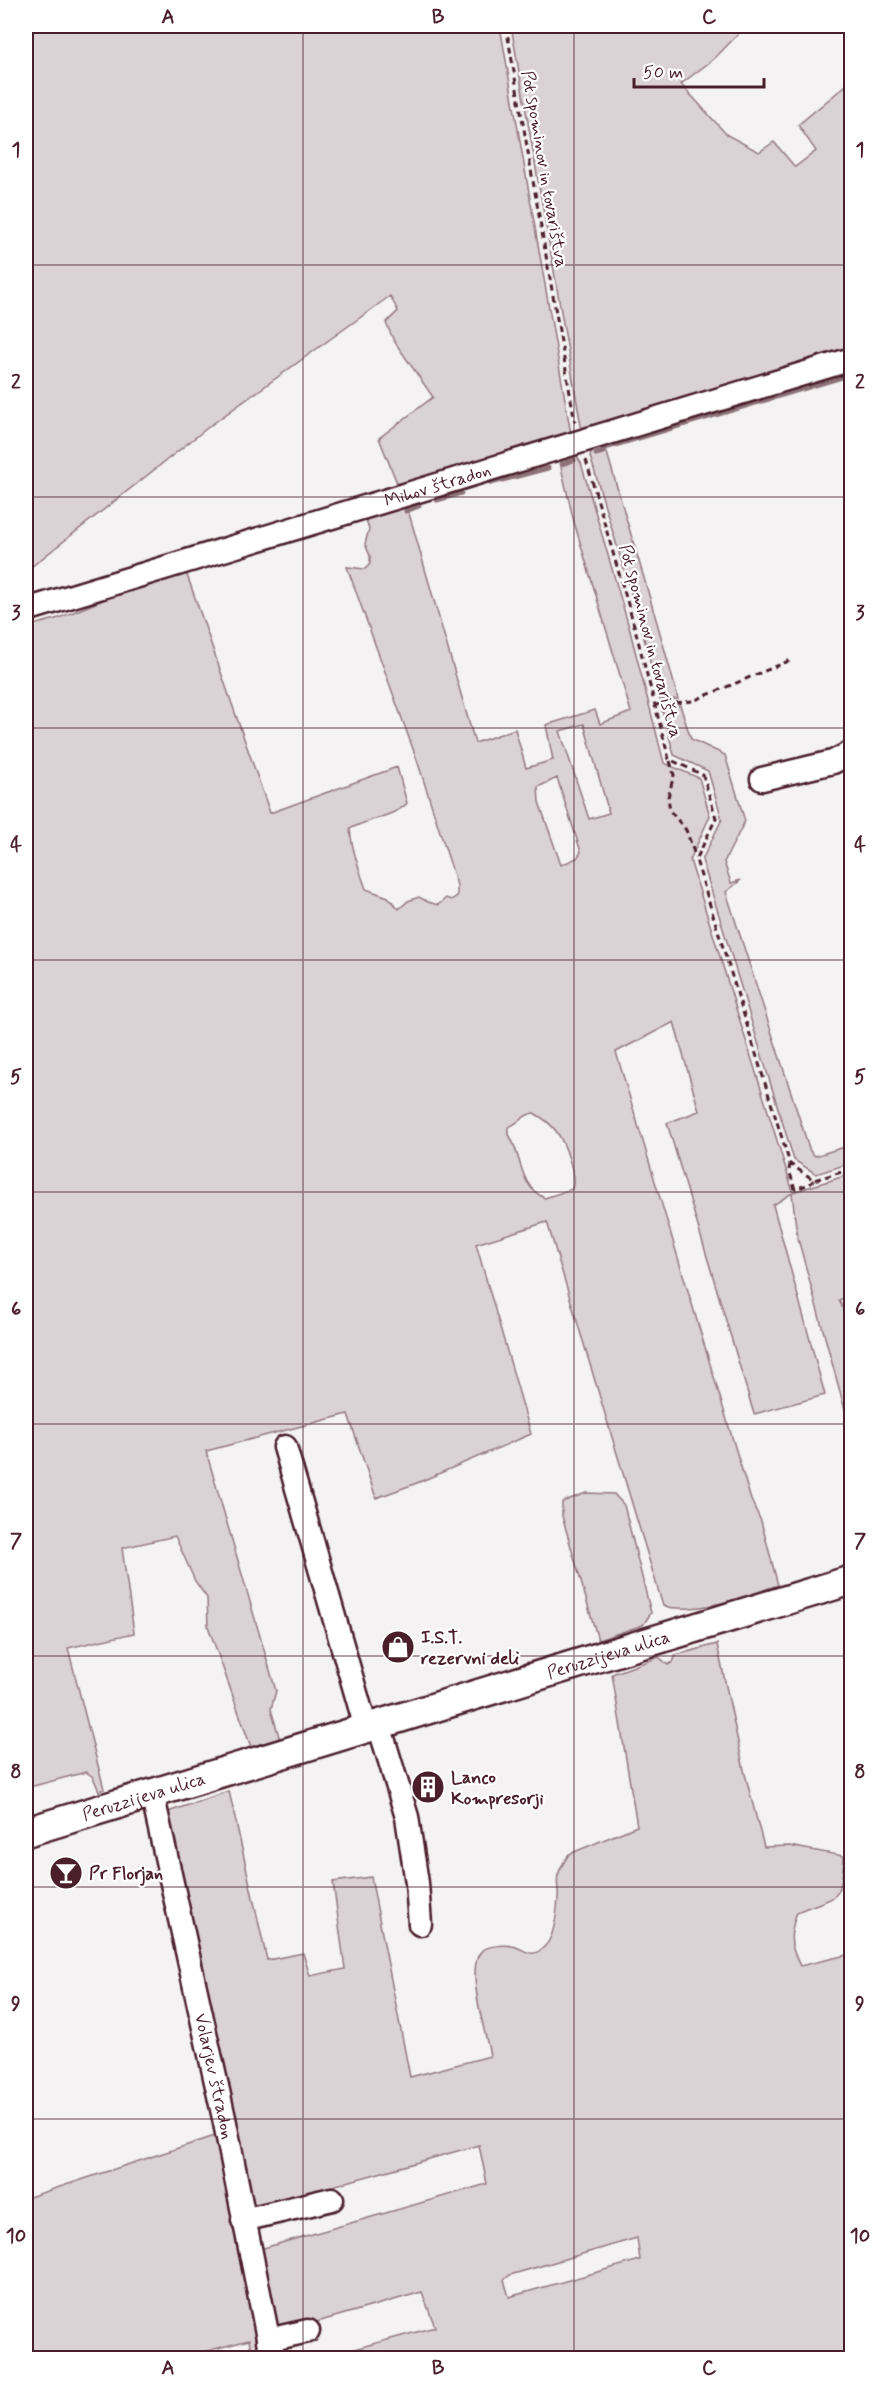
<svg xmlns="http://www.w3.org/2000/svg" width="877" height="2384" font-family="Mynerve,sans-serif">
  <rect width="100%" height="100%" fill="#f4f2f2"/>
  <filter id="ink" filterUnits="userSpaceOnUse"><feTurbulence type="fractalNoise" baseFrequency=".0167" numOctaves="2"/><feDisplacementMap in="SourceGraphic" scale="12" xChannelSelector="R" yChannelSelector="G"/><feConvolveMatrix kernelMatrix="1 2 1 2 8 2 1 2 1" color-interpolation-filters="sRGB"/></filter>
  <g filter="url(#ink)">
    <path fill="#dbd2d5" stroke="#927880" stroke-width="1.5" fill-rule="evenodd" d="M26 26H500L572 440 399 488 379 438 433 397 394 341 386 323 398 311 390 296 211 425 26 571Z
      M511 26H746L715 58 681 84 727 135 759 152 774 142 795 167 816 151 798 125 851 81V352L583 437Z
      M604 442C628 528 656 613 678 699L660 700 640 623 590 456 593 447Z
      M575 453 581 463 629 627 664 763 699 778 710 816 690 860 793 1192 851 1174V1295L839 1300 846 1316 851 1314V1328L849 1329 852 1336 851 1432 797 1235 792 1193 773 1205 825 1395 754 1414 667 1123 699 1111 674 1022 616 1052 751 1500 761 1521 778 1585C745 1596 697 1615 663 1606L547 1222 476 1244 531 1434 417 1483 376 1498 348 1414 206 1451 276 1691 271 1709 280 1740 251 1747 208 1626 207 1598 195 1581 175 1536 122 1548 134 1633 68 1648 104 1789 99 1791 93 1777 86 1772 26 1788V1554L33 1552 26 1520V627L59 618 110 597 115 592 185 569 270 813 397 767 407 803C397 816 366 819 350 829 352 850 359 869 366 889L388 897 399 909 408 901 419 897 428 902 438 905 446 898 451 900 457 896V885L417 760 347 567 365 569 370 564V556L365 544 369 529 364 514 406 503 475 743 515 729 526 768 553 760 546 725 595 710 600 724 631 712 574 522 561 467V459L564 455ZM584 724 609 813 589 819 560 731ZM557 778 581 852 577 858 561 865 539 802 538 787ZM534 1113C543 1118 550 1123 556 1131 565 1143 577 1176 572 1189L545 1198C518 1187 522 1153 508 1133V1127C519 1124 523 1114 534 1113Z
      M680 705 691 739 725 755 745 821 724 862 731 883 741 880 726 892 810 1151 815 1156 851 1145V1163L816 1174 794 1160 702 860 722 819 708 771 674 755 662 710Z
      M586 1493 614 1494 624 1505 651 1613 643 1625 598 1640 562 1516V1502Z
      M717 1644 744 1770 764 1847 789 1846 844 1856C841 1906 838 1894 797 1912 789 1935 789 1944 800 1966L851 1954V2358H321L435 2327 422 2292 275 2334 253 2251 487 2184 479 2145 247 2210 168 1812 229 1791 267 1960 303 1953 310 1976 345 1969 333 1882 371 1877 410 2077 490 2056C487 2035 462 1963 484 1949 491 1946 504 1944 512 1946 525 1948 531 1961 545 1946 555 1936 557 1912 558 1898 559 1891 556 1882 558 1875 560 1868 565 1860 569 1854L637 1826 612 1674 659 1657 668 1665 673 1662 676 1655ZM637 2238 640 2260 509 2297 504 2280 510 2275Z
      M224 2133 267 2358H242L252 2356 249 2340 180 2358H26V2198Z"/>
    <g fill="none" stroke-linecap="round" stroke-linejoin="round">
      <path stroke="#8d727a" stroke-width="5" d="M596 454 603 452 605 448 852 374
        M562 464 574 460
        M491 483 548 468
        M437 500 461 493
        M406 511 419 506"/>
      <defs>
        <g id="minor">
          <path id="s1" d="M26 610 852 359"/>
          <path d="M762 779 833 762 852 752"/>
          <path d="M285 1447 366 1728"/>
          <path d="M379 1725 407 1817 417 1883 420 1924"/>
          <path id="s2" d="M152 1793 224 2118 272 2358"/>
          <path d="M243 2220 332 2199"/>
          <path d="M268 2340 308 2331"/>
        </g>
        <g id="major">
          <path id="s3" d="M26 1832 852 1580"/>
        </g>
      </defs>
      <use href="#minor" stroke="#4a1f2b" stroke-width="27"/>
      <use href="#major" stroke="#4a1f2b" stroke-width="33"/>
      <path stroke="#4a1f2b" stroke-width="3" stroke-dasharray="6 4.5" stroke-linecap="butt" d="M506 26 575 422
        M586 460 634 625 669 759 703 775 716 818 696 860 790 1164 814 1180 852 1169
        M655 705 693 701 791 660
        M670 761 674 775 668 797 670 811 686 830 696 858
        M790 1164 789 1170 795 1189 810 1184 814 1180"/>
      <use href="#minor" stroke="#fff" stroke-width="22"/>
      <use href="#major" stroke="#fff" stroke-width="28"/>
    </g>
  </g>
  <path fill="none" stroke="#4a1f2b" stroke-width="1.5" stroke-opacity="0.55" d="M303 26V2358M574 26V2358M26 265H852M26 497H852M26 728H852M26 960H852M26 1192H852M26 1424H852M26 1656H852M26 1887H852M26 2119H852"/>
  <defs>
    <symbol id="shop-disc" viewBox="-11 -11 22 22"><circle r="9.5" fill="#4a1f2b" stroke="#fff"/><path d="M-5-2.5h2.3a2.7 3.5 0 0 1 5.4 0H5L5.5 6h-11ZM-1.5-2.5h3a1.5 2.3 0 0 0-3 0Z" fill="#fff"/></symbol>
    <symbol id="building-disc" viewBox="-11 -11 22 22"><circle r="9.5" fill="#4a1f2b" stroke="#fff"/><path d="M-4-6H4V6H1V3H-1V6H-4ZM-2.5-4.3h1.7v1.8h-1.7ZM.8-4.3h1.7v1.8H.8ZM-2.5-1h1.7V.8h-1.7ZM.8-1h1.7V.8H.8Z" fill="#fff"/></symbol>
    <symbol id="bar-disc" viewBox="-11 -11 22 22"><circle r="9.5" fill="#4a1f2b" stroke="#fff"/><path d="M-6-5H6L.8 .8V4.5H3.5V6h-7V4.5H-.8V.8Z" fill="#fff"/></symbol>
  </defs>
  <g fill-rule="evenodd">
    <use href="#shop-disc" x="379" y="1628" width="38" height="38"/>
    <use href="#building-disc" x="409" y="1768" width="38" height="38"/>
    <use href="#bar-disc" x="47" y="1854" width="38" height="38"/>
  </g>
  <g text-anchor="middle" stroke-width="4.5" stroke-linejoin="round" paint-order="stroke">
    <g font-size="18" fill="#4a1f2b" stroke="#fff">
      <text transform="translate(545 169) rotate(80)" y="6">Pot spominov in tovarištva</text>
      <text dy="6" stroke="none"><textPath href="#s1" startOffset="430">Mihov štradon</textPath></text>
      <text transform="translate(651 641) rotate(75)" y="6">Pot spominov in tovarištva</text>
      <text dy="6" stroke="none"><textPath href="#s3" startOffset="609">Peruzzijeva ulica</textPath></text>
      <text dy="6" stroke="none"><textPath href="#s3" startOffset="123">Peruzzijeva ulica</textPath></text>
      <text dy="6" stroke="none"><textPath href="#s2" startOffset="290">Volarjev štradon</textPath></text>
    </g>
    <g font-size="18" font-weight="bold" fill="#4a1f2b" stroke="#fff" text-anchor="start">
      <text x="421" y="1643">I.S.T.<tspan x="421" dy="21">rezervni deli</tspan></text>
      <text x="451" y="1783">Lanco<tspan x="451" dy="21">Kompresorji</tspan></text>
      <text x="89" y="1879">Pr Florjan</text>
    </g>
  </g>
  <rect width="877" height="2384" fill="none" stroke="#fff" stroke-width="66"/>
  <path d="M634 78v9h130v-9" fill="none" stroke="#4a1f2b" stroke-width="3"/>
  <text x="643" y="78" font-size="18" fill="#4a1f2b" stroke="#ffffff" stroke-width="4.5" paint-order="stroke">50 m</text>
  <rect x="33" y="33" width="811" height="2318" fill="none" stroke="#4a1f2b" stroke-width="2"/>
  <g font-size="20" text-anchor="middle" font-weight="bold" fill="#4a1f2b">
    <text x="168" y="23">A</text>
    <text x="438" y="23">B</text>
    <text x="709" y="23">C</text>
    <text x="16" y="156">1</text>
    <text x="860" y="156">1</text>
    <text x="16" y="388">2</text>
    <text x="860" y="388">2</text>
    <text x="16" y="619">3</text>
    <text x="860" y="619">3</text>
    <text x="16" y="851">4</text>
    <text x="860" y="851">4</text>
    <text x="16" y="1083">5</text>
    <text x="860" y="1083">5</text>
    <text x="16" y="1315">6</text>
    <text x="860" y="1315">6</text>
    <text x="16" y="1547">7</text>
    <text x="860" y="1547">7</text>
    <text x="16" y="1778">8</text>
    <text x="860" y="1778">8</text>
    <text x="16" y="2010">9</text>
    <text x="860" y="2010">9</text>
    <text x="16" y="2242">10</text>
    <text x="860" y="2242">10</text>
    <text x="168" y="2374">A</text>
    <text x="438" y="2374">B</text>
    <text x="709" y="2374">C</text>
  </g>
</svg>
